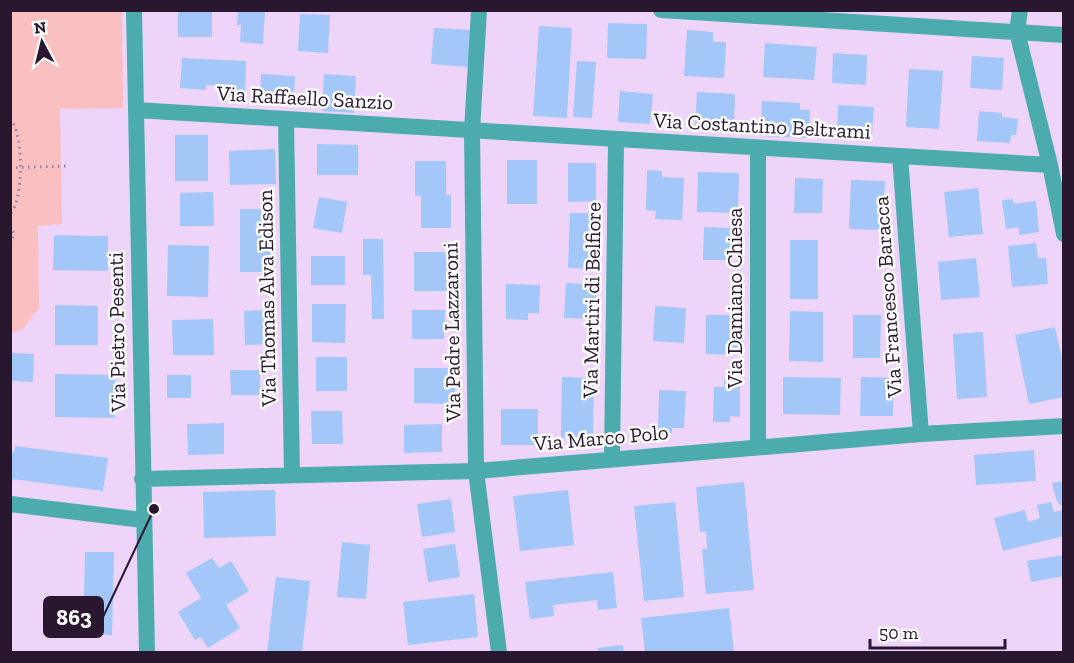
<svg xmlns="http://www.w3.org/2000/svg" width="1074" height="663" font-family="'Zilla Slab',serif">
  <rect width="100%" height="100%" fill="#efd4fa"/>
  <path fill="#fabfc1" d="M11 10 122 11 123 108 60 109 62 224 38 226 39 308 23 329 11 333Z"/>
  <path fill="#a3c7f8" d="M178 10H212V37H178Z
    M238 10H265L263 44 240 42 241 25H237Z
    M300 14 330 15 328 53 298 51Z
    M608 23 647 24 646 59 607 58Z
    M539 26 572 28 567 118 533 116Z
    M434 28 471 30 469 67 431 64Z
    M687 30 713 32V42H726L724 78 684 76Z
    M765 43 817 47 814 80 763 77Z
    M833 53 867 55 866 85 832 83Z
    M972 56 1004 58 1002 90 970 88Z
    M182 58 246 61 245 96 221 95 222 86 206 85V90L180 88Z
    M577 61 596 62 592 118 573 117Z
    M909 69 943 71 939 129 906 127Z
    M261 74 295 76 294 101 260 99Z
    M324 74 356 76 354 113 322 111Z
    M620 91 653 94 650 124 618 122Z
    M697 92 735 94 734 128 695 126Z
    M762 101 800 103V110H810L809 138 760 136Z
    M838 105 874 107 872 134 837 132Z
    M979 111 1002 113V117L1018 119 1016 135H1011L1010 143 977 141Z
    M175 135H208V181H175Z
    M317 144 358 145V175H317Z
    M275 149 276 184 230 185 229 151Z
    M507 160H537V204H507Z
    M415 161H446V195H451V228H421V196H415Z
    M568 163H596V201L568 202Z
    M647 170 662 171V177L684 178 682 220 655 219 656 211 646 210Z
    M698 172 739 173 738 213 697 212Z
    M795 178 823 179 822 213H794Z
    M851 180 885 181 883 230 849 229Z
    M978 188 983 234 949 237 944 192Z
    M213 192 214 226H180V193Z
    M319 197 347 202 342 233 313 228Z
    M1013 199V204L1036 201 1039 232 1019 235V227L1006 229 1002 200Z
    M240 209H271L270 272H240Z
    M570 213H597L595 269 568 268Z
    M704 227 733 228 732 260H703Z
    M54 235 108 236V271L53 270Z
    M363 239H383L384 319H372L371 275H363Z
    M790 240H818V299H790Z
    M1036 243 1038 258H1046L1048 284 1012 287 1008 246Z
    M168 245 209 246 208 297 167 296Z
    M414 252H453V291H414Z
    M311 256H345V285H311Z
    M976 258 980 297 941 300 938 262Z
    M566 283 597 284 596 319 564 318Z
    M506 284 540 285 539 313H528V320L506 319Z
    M312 304H346L345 343 312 342Z
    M55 305 98 306V345H55Z
    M655 306 686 308 684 343 653 341Z
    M274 310 275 344 245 345 244 311Z
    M412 310H445L444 339H412Z
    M790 311 823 312V362L789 361Z
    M706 315H740V355L706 354Z
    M853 315H881L880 358H853Z
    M213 319 214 355H173L172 320Z
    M1055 327 1064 370V397L1029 404 1015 335Z
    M983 332 987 397 957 399 953 334Z
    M10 353 34 354 33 382 10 381Z
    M316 357H347V391H316Z
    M414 368H455V404L414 403Z
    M230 370H260V395H231Z
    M55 374 115 375V418L55 417Z
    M167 375H191V398H167Z
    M562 377 594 378 593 439 561 438Z
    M783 377 841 378 840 415 783 414Z
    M861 377 894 378 893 416H860Z
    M724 379H740V417L730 416V422H713L714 387H724Z
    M659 390 686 391 684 428H672V433L658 432Z
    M501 409H538V445H501Z
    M311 411H342L343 444H312Z
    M224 423V454L188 455 187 424Z
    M442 424V452L404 453V425Z
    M15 446 108 458 103 491 13 479 10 489V452H14Z
    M1034 450 1036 481 976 485 974 455Z
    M1064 481V508L1057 502 1052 483Z
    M744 482 754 590 706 594 702 549H707L706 531 700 532 696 487Z
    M275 490 276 536 204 538 203 492Z
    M568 490 574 545 520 551 513 496Z
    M451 499 455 532 422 537 417 504Z
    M675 502 684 597 644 601 634 506Z
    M1051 502 1054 512 1064 510V536L1003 551 994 518 1025 510 1028 522 1040 518 1037 505Z
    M342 542 370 545 366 599 337 597Z
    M455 544 460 577 428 582 423 549Z
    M85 552H114L112 635 83 634Z
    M1064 555V576L1031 582 1027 561Z
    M212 558 219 568 231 561 249 591 226 605 240 628 208 648 201 637 195 640 178 612 201 598 186 573Z
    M613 572 617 608 598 610 597 600 553 605 554 616 530 619 525 582Z
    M276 577 310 581 302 652H267Z
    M474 594 478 637 408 645 403 602Z
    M729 608 734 652H645L641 618Z
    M623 645 624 652H598V648Z"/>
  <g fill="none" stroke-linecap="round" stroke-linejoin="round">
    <path stroke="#957e9e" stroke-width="3" stroke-dasharray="1.5 4.5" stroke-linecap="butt" d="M10 119C24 132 24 201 10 214
      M10 168 66 166
      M10 226 14 234 10 245"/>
    <path stroke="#4cacad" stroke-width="16" d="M134 10 147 652
      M479 10 472 131 476 471 499 652
      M661 10 1064 35
      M1020 10 1017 32 1050 165 1064 234
      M136 110 1050 165
      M286 121 292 475
      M758 149V447
      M900 156 921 434
      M612 459 616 141
      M142 479 476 471 921 434 1064 426
      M10 504 143 520"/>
  </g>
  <g text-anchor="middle" stroke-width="5" stroke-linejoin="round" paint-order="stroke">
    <g font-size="21" fill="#28172f" stroke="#fff">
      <text transform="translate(305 98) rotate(3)" y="7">Via Raffaello Sanzio</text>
      <text transform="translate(762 126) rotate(3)" y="7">Via Costantino Beltrami</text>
      <text transform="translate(888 297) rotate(-94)" y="7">Via Francesco Baracca</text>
      <text transform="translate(267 298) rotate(-91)" y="7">Via Thomas Alva Edison</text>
      <text transform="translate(735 298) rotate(-90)" y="7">Via Damiano Chiesa</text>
      <text transform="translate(592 300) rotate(-89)" y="7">Via Martiri di Belfiore</text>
      <text transform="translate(117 332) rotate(-91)" y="7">Via Pietro Pesenti</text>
      <text transform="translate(452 332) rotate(-91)" y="7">Via Padre Lazzaroni</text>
      <text transform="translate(601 438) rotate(-5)" y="7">Via Marco Polo</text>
    </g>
  </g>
  <path fill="none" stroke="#28172f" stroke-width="2" d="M154 509L103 617"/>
  <circle fill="#28172f" stroke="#fff" stroke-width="2" cx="154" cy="509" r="6"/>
  <rect fill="#28172f" stroke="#28172f" stroke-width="2" x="44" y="597" width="59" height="40" rx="6"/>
  <g font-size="22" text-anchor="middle" font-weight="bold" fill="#fff">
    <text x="74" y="625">863</text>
  </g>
  <rect width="1074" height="663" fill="none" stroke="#28172f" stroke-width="24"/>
  <g transform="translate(42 42) rotate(353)" stroke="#ffffff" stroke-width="4.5" paint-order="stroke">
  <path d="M0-4.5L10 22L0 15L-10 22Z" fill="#28172f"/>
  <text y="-9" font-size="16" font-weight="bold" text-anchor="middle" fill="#28172f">N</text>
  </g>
  <path d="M870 639v9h135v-9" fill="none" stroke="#28172f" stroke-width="3"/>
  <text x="879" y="639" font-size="18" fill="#28172f" stroke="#ffffff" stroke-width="4.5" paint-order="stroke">50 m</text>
</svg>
